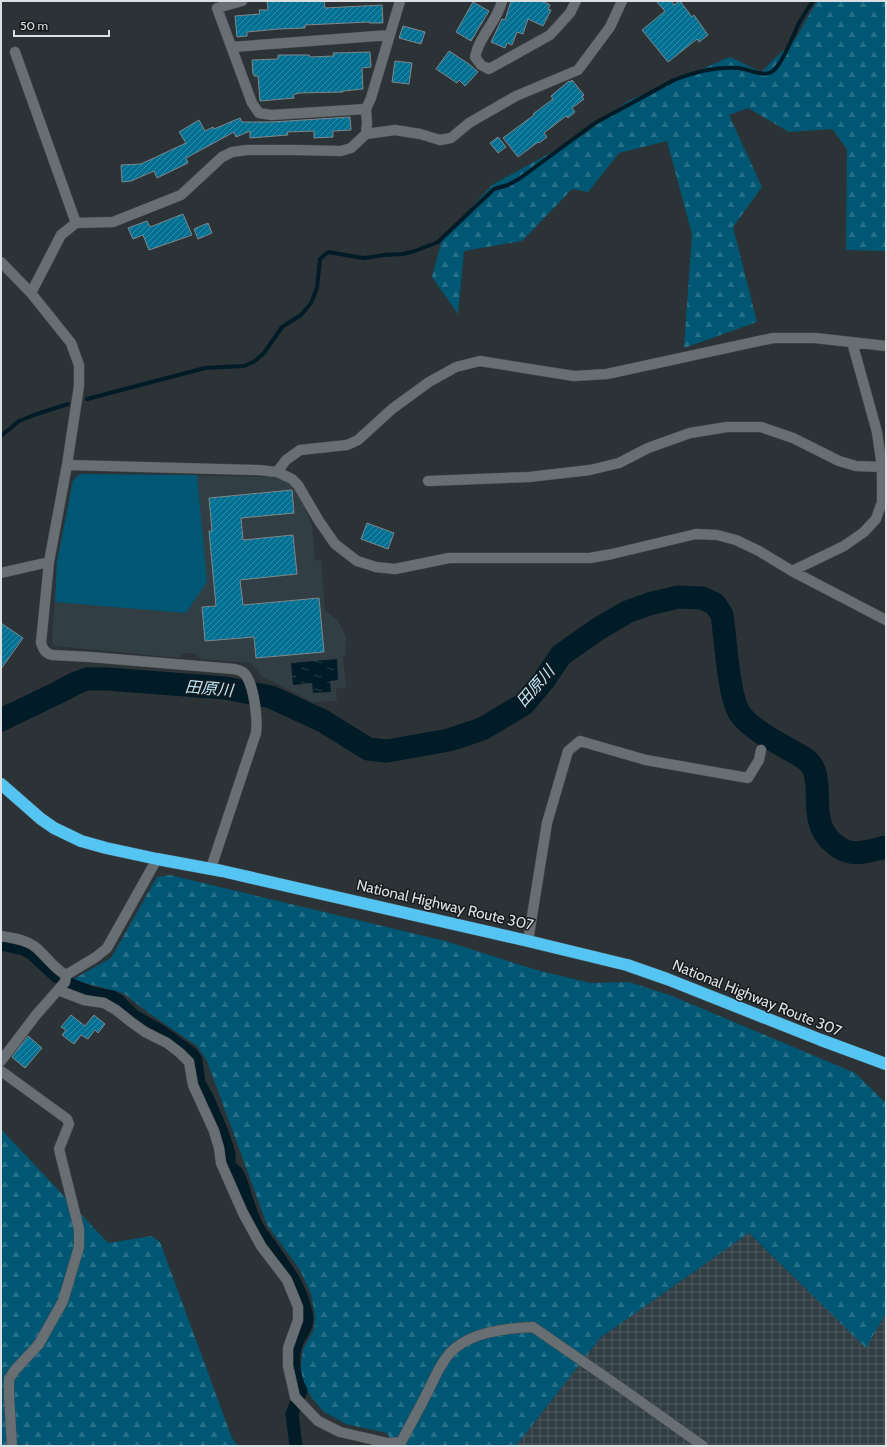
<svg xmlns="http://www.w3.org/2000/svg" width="887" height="1447" font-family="Cabin,'Noto Sans JP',sans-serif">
  <defs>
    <pattern id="industrial-grid" width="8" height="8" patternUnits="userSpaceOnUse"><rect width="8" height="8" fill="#313e44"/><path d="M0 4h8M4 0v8" fill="none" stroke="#4e5a5f"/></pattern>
    <pattern id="forest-firs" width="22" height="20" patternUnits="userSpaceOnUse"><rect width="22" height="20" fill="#005774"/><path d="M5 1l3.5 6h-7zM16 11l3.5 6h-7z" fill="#256f88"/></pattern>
    <pattern id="water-ripples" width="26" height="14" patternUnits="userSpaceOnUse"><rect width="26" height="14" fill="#011b27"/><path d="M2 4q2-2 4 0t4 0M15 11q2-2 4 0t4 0" fill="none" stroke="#253c46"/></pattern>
    <pattern id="building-hatch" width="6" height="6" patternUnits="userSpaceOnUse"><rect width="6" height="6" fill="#017093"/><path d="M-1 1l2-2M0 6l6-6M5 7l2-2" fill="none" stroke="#328ba7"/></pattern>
  </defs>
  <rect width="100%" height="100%" fill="#2c3336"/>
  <path fill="#313e44" d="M80 474 272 477 283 480 294 487 307 507 305 509 312 525 315 560 321 561 325 610 338 621 346 637 345 655 343 656 346 688H336L337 701 312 702 262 676 251 663 201 659 194 653H183L179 658 56 646 52 642 57 562 73 480Z"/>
  <path fill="url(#industrial-grid)" d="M749 1233 866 1347 886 1313V1446H516L600 1338Z"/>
  <path fill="#005774" d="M80 474 197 475 207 582 186 613 55 602 57 562 73 480Z"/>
  <path fill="url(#forest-firs)" d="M817 1H886V251L846 250 847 149 832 129 789 132 748 108 729 115 762 187 733 227 757 322 684 348 692 234 667 141 619 153 588 192 572 189 522 241 464 251 458 314 432 277 442 240 492 185 583 135 628 101 730 57 761 72 796 38Z
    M170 875 445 941 540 971 591 983 629 982 672 996 855 1073 886 1103V1313L866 1348 749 1233 600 1338 516 1446H394L387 1433 346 1424 324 1412 311 1397 302 1380 301 1366 303 1349 314 1329 315 1315 311 1294 300 1270 267 1225 207 1061 197 1046 150 1014 123 993 74 980 77 977 111 958 157 877Z
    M1 1129 108 1243 152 1236 160 1242 232 1438 238 1446H1Z"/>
  <path fill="url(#water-ripples)" d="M337 659 338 680 330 681 331 692 313 693 312 683 293 685 291 663Z"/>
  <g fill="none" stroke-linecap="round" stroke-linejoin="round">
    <path stroke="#011b27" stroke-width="4" d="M87 399 205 368 244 366 255 361 264 353 282 327 301 315 311 303 317 288 320 259 328 252 357 257 365 258 384 255 403 254 415 251 438 242 494 189 508 185 519 179 595 123 674 80C694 72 716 66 738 68 749 69 764 78 773 71 783 63 793 36 798 25 802 17 808 9 813 1
      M1 436 19 421 37 414 68 404"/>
    <path stroke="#011b27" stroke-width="13" d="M1 944 23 949 31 953 57 977
      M72 985 91 993 112 997 119 1001 134 1016 162 1032 192 1054 196 1060 199 1083 208 1099 222 1132 229 1153V1165L237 1173 240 1179C245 1193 249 1209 255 1222 259 1231 265 1238 270 1245 285 1266 301 1287 306 1312 309 1323 304 1330 299 1338 290 1354 293 1375 301 1391L292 1414 296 1446"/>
    <path stroke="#011b27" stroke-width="23" d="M1 720 59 692 76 683 87 679H107L225 688 271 697 323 721 368 749 387 751 449 740 482 729 524 704 544 680 561 655 598 629 627 612 649 604 678 597 702 598 715 604 722 615C726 640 728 695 740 714 751 729 776 742 792 751 800 756 809 759 813 768 816 773 816 780 817 785 818 806 815 827 832 842 850 859 865 852 886 847"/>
  </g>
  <path fill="url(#building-hatch)" stroke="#80878b" d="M267 1H324L325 8 382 5 383 23H369V22L305 25V28L279 29 247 32V36L237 37 235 16 260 14 259 10H268Z
    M511 1H542L550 5 548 9 551 10 543 26 528 19 523 34 517 32 512 45 507 43 505 48 491 42 502 19 505 20Z
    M656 1H671L674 5 680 1 692 17 694 15 708 35 699 42 697 39 668 62 642 30 665 11Z
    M473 2 489 11 471 41 456 32Z
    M403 26 425 32 421 44 399 38Z
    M449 51 469 64 478 72 465 86 459 80 457 83 436 69Z
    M370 52 371 67 362 68 363 89 343 91V92L299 93 293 95 294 98 260 101 258 76H254V74H253L252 60 278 59V55H309L310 57 334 56 333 53Z
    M395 61 412 63 409 84 392 82Z
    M572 80 584 95 582 97 584 99 572 108 575 112 568 118 566 116 544 133 547 137 539 143 538 142 518 157 503 138 534 115 533 114 553 99 551 96 569 81 570 82Z
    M350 117 351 130 333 131V137L314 138V131L287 132 288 135 250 138V131L236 137 234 132 186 158 188 163 157 178 154 171 131 181 122 182 121 165 141 164 186 143 179 132 199 120 205 131 213 127 214 129 240 118 242 122H272Z
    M498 137 506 147 498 153 490 143Z
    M183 214 192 235 149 250 143 235 133 239 128 228 147 221 150 227Z
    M208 223 212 233 198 239 194 229Z
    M292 490 294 513 241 518 243 540 293 535 297 574 240 580 243 605 319 598 324 652 256 658 254 637 205 641 202 607 216 606 209 531H212L209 498Z
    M367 523 394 533 388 549 361 539Z
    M1 623 23 638 1 669Z
    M71 1015 85 1026 94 1015 105 1024 98 1033 95 1030 88 1039 81 1035 74 1044 62 1035 66 1030 61 1027Z
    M28 1036 42 1048 25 1068 12 1057Z"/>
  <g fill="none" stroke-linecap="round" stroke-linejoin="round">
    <defs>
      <path id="minor" d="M242 1 217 8 252 103 259 113 271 115 366 109
        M502 1C497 22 479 36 475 57L481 65 489 69 550 35 570 13 576 1
        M232 47 390 35
        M15 52 76 223
        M366 134 367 123 366 109 371 98 400 1
        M1 262 31 293 71 343 79 365V386L67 465 49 562 41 643C43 649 45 653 52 655L90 657 234 669C240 670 245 673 247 677 254 689 258 719 256 733L211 868
        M31 293 61 235 76 223 113 222 181 195 222 157 232 152 247 150H296L341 151 351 148 366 134 395 130 420 134 440 140 451 138 469 123 516 96 578 70 610 27 622 1
        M67 465 258 470 277 472 292 479 298 485 319 521 335 544 357 561 376 567 395 569 449 558H590L612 554 696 534 717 535 736 540 759 551 792 571 886 620
        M277 472 286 460 300 450 347 445 358 440 392 409 429 382 456 367 480 361 574 376 607 374 773 338H815L886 346
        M428 481 529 477 590 470 619 463 648 448 690 433 727 427H761L793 438 839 461 856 466 882 467
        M792 571 844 546 864 532 876 519 882 502V467L877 432 852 342
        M1 573 49 562
        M1 936C12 938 24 939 34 946 46 955 53 968 66 975
        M528 941 547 823 568 751 580 741 646 760 748 778 759 760 761 750
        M58 990 84 1000 104 1003 116 1010 131 1022 145 1032 167 1043 180 1053 189 1062 193 1085 214 1131 219 1148 221 1163 243 1213 261 1246 287 1280 298 1307V1320L288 1348V1366L295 1397 318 1421 340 1432 388 1443 401 1442
        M1 1061 36 1015 65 982 66 975 96 957 107 948 157 859
        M1 1071 67 1119 69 1124 59 1149 79 1229V1247L63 1301 39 1344 15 1370 9 1379V1396L12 1446
        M399 1446C408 1429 417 1413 425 1397 432 1384 437 1370 446 1358 463 1333 504 1328 533 1327L620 1387 703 1446"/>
      <path id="highway" d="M1 784 41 819 54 828 81 841 106 848 157 859 222 871 528 941 627 965 667 979 821 1040 886 1064"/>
    </defs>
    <use href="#minor" stroke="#494e51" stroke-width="11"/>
    <use href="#highway" stroke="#494e51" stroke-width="13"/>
    <use href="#minor" stroke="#686f73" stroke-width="10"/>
    <use href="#highway" stroke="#54c4f3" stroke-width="12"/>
  </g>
  <g text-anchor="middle" stroke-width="3" stroke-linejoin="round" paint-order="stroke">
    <g font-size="15" fill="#dce0e2" stroke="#171a1c">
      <text transform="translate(445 905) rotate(13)" y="5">National Highway Route 307</text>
      <text transform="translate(757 998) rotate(22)" y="5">National Highway Route 307</text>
    </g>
    <g font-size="16" font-style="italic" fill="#bbe5f9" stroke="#171a1c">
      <text transform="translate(535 686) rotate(-49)" y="6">田原川</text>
      <text transform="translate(209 688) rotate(5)" y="6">田原川</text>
    </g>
  </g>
  <rect width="887" height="1447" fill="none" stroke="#dce0e2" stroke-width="4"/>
  <path d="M14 30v6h95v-6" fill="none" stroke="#dce0e2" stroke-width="2"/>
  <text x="20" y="30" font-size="12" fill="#dce0e2" stroke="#171a1c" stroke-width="3" paint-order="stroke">50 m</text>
</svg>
